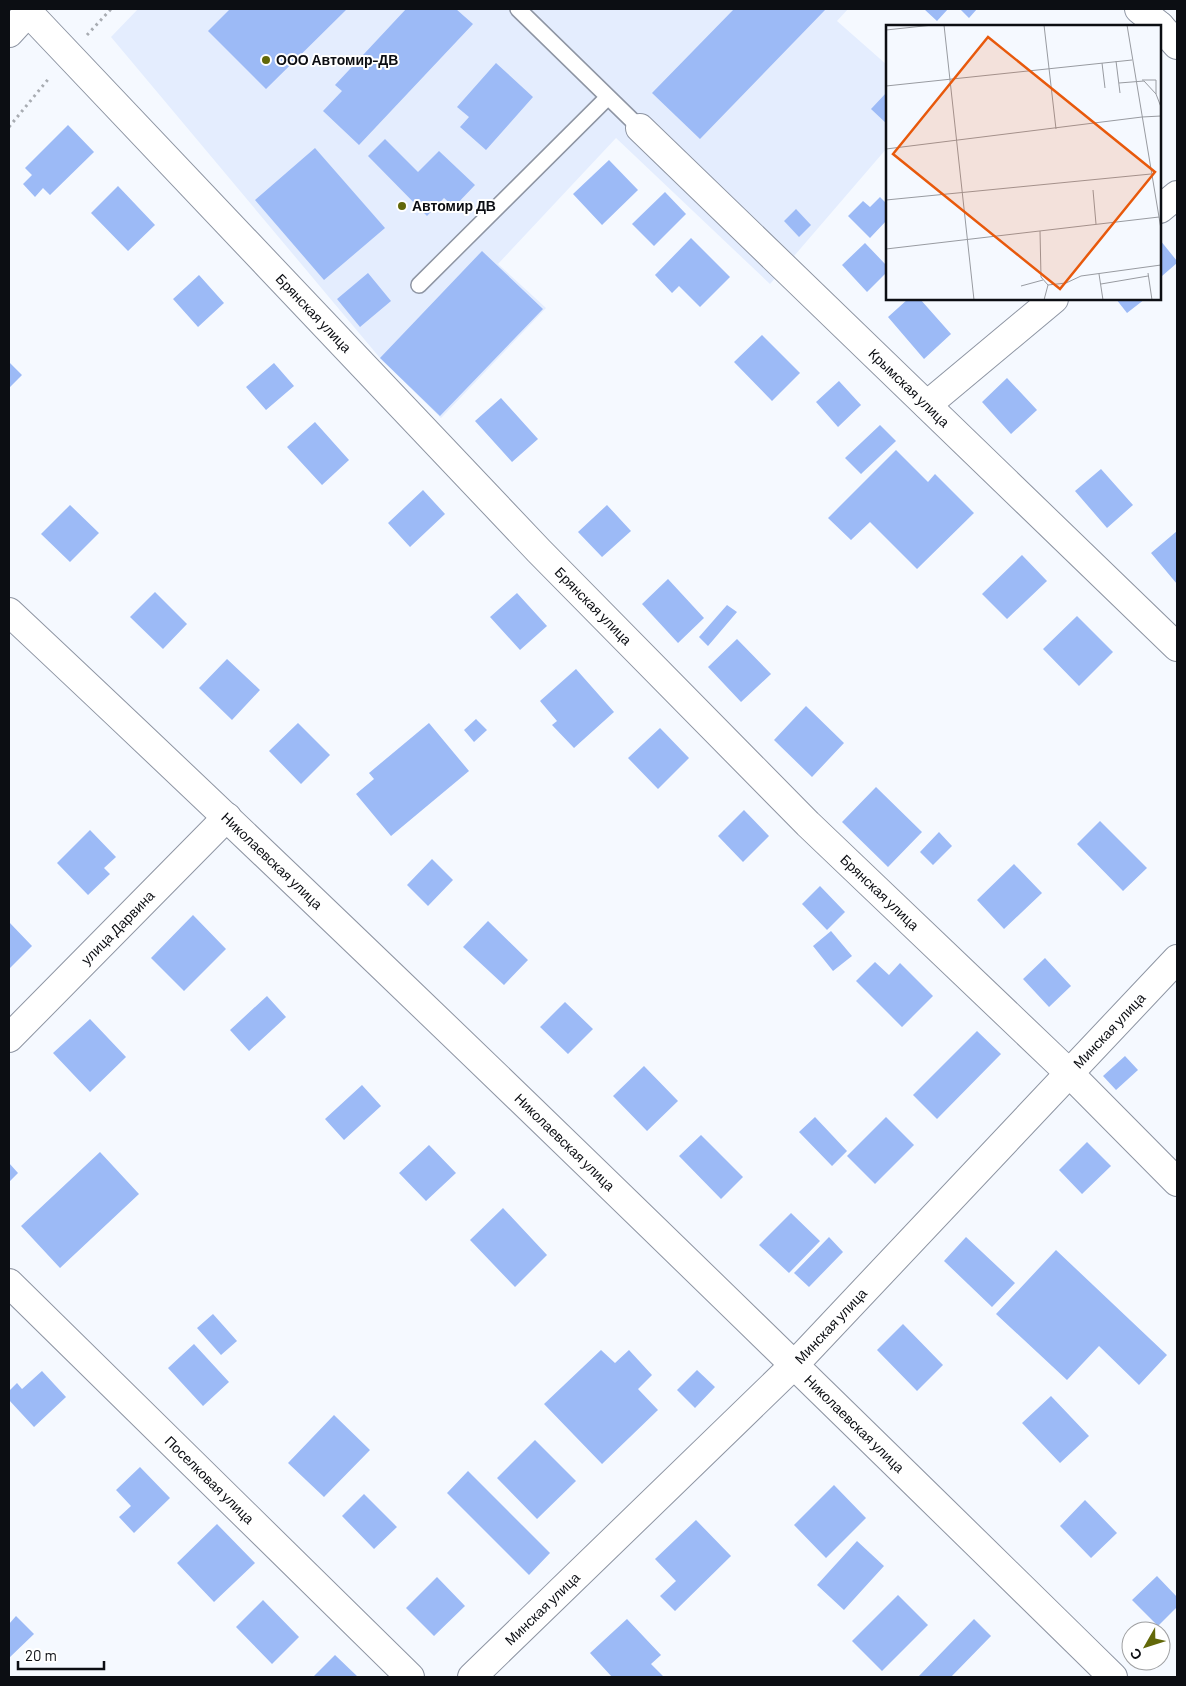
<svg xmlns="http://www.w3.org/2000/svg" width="1186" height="1686" font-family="Barlow,sans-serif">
  <rect width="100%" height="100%" fill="#f5f9ff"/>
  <path fill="#e4edfe" d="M138 9H848L837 21 887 65V148L770 284 616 138 498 264 546 308 441 418 380 358 111 37Z"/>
  <path fill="#9cbaf6" d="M230 9H347L266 89 208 31Z
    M406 9H456L473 24 359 145 323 111 342 91 335 85Z
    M734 9H826L700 139 652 93Z
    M924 9H948L937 21Z
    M960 9H977L969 18Z
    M496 63 533 97 486 150 460 127 469 117 457 107Z
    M887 92V124L871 109Z
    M68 125 94 152 50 195 43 188 35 197 23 184 32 175 25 168Z
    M385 139 418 172 439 151 475 185 454 207 444 198 427 216 368 156Z
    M315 148 385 228 324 280 255 200Z
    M609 160 638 190 602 225 573 194Z
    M118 186 155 225 128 251 91 213Z
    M665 192 686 214 654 246 632 224Z
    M880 197 887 204V220L870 238 848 216 863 201 870 207Z
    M796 209 811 225 799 237 784 221Z
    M691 238 730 277 700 307 679 286 672 293 655 275Z
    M1160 240 1177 261V263L1162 276 1160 274Z
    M865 243 887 266V272L867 292 842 265Z
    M482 251 543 309 440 416 380 358Z
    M368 273 391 301 360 327 337 299Z
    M199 275 224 303 198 327 173 299Z
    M908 299H920L951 334 924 359 888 317Z
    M1116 299H1145L1127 313Z
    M762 335 800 373 772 401 734 362Z
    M9 362 22 375 9 388Z
    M274 363 294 386 266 410 246 387Z
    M1007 378 1037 410 1011 434 982 402Z
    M839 381 861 405 838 427 816 402Z
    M501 398 538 439 512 462 475 421Z
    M315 422 349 460 322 485 287 447Z
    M880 425 896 441 861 474 845 458Z
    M896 450 928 482 935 474 974 513 917 569 870 522 851 540 828 518Z
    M1101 469 1133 505 1107 528 1075 491Z
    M423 490 445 514 410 547 388 523Z
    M70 505 99 533 70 562 41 534Z
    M607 505 631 531 602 557 578 532Z
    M1177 531V584L1151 553Z
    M1022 555 1047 581 1007 619 982 594Z
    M668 579 704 618 678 643 642 604Z
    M155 592 187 624 163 649 130 617Z
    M517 593 547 626 520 650 490 617Z
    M727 605 737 612 708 646 699 637Z
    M1077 616 1113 652 1079 686 1043 649Z
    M737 639 771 674 741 702 708 667Z
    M227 659 260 690 232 720 199 688Z
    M576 669 614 712 574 748 552 725 557 721 540 701Z
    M806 706 844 743 812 777 774 740Z
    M476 719 487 730 474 742 464 730Z
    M298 723 330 755 301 784 269 751Z
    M429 723 469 771 391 836 356 794 374 779 369 773Z
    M660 728 689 758 658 789 628 758Z
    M876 787 922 832 888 867 842 822Z
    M744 810 769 836 743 862 718 836Z
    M1100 821 1147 868 1123 891 1077 844Z
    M90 830 116 857 104 868 110 874 88 895 57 863Z
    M939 832 952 846 933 865 920 852Z
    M432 859 453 880 428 906 407 885Z
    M1014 864 1042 893 1004 929 977 900Z
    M820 886 845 912 827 930 802 904Z
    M193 915 226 949 184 991 151 958Z
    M488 921 528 960 504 985 463 947Z
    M9 922 32 946 9 969Z
    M831 931 852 956 833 971 813 946Z
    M1045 958 1071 986 1049 1007 1023 979Z
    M875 962 889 975 900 963 933 996 902 1027 856 981Z
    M267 996 286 1017 249 1051 230 1030Z
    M565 1002 593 1029 568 1054 540 1027Z
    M90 1019 126 1057 90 1092 53 1053Z
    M977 1031 1001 1054 937 1119 913 1095Z
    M1125 1056 1138 1070 1116 1090 1103 1076Z
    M644 1066 678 1101 647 1131 613 1096Z
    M362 1085 381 1106 344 1140 325 1119Z
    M815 1117 847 1151 832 1166 799 1132Z
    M886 1117 914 1145 875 1184 847 1156Z
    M701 1135 743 1177 721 1199 679 1156Z
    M1087 1142 1111 1166 1082 1194 1059 1170Z
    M429 1145 456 1173 426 1201 399 1173Z
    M100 1152 139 1194 60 1268 21 1226Z
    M9 1163 18 1173 9 1182Z
    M503 1208 547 1255 515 1287 470 1240Z
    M791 1213 820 1241 789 1273 759 1245Z
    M829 1237 843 1252 809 1287 794 1273Z
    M966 1237 1015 1283 992 1307 944 1261Z
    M1056 1250 1167 1355 1139 1385 1099 1346 1067 1380 996 1314Z
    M213 1314 237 1341 221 1355 197 1328Z
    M903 1324 943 1365 917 1391 877 1350Z
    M194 1344 229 1382 203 1406 168 1368Z
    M601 1350 615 1363 629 1350 652 1375 638 1389 658 1410 602 1464 544 1404Z
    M697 1370 715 1387 695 1408 677 1390Z
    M42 1371 66 1397 34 1427 9 1400V1391L17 1383 22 1389Z
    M1051 1396 1089 1436 1060 1463 1022 1423Z
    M334 1415 370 1450 324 1497 288 1463Z
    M535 1440 576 1481 537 1519 497 1478Z
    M140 1467 170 1498 134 1533 119 1517 131 1506 116 1490Z
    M468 1471 550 1553 529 1575 447 1493Z
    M834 1485 866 1518 826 1558 794 1525Z
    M364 1494 397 1527 374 1549 342 1516Z
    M1085 1500 1117 1533 1091 1558 1060 1526Z
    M696 1520 731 1556 675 1611 660 1596 676 1581 655 1559Z
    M217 1524 255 1563 214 1602 177 1563Z
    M857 1541 884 1566 844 1610 817 1585Z
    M1157 1576 1177 1597V1607L1158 1626 1132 1600Z
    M437 1577 465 1606 434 1636 406 1608Z
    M898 1595 928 1625 882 1671 852 1641Z
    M263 1600 299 1637 272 1664 236 1627Z
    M16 1616 34 1634 9 1658V1624Z
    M627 1619 661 1655 651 1664 663 1676 662 1677H634L633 1676 631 1677H612L590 1653Z
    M974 1619 991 1636 951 1677H918Z
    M335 1655 358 1677H313Z"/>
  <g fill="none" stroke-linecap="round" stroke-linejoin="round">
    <defs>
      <path id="lane" d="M518 9 640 128
        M419 285 608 97"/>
      <g id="street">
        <path d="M1139 9 1160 26"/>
        <path id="s1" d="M28 12 539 551 808 824 1069 1073 1177 1182"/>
        <path d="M1160 26 1177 45"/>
        <path id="s2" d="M640 128 1177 647"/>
        <path d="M1160 209 1177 195"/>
        <path d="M927 405 1054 299"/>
        <path id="s3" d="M9 612C382 962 748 1319 1113 1677"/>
        <path id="s4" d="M9 1038 227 817"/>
        <path id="s5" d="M9 1283 410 1677"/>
        <path id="s6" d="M472 1677 795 1364 1177 959"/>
      </g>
      <path id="highway" d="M9 33 31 9"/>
    </defs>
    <use href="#lane" stroke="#8e95a3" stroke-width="18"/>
    <use href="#street" stroke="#8e95a3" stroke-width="30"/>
    <use href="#highway" stroke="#8e95a3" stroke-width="30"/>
    <path stroke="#a8acb2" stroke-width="3" stroke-dasharray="2.5 4" stroke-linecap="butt" d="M87 35 111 9
      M9 127 50 77"/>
    <use href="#lane" stroke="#fff" stroke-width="15"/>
    <use href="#street" stroke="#fff" stroke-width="28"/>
    <use href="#highway" stroke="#fff" stroke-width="28"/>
  </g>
  <g fill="#626809" stroke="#fff" stroke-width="2">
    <circle cx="266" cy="60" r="5"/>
    <circle cx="402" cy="206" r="5"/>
  </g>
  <g text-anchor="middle" stroke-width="4" stroke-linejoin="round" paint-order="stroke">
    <g font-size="14" font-weight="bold" fill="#0c0e13" stroke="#fff" text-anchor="start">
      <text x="276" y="65">ООО Автомир-ДВ</text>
      <text x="412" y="211">Автомир ДВ</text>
    </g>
    <g font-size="14" fill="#0c0e13" stroke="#fff">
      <text dy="5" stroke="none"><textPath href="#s1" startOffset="415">Брянская улица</textPath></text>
      <text dy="5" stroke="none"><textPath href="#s2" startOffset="374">Крымская улица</textPath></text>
      <text dy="5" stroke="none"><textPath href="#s1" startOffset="820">Брянская улица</textPath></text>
      <text dy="5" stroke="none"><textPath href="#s3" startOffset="362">Николаевская улица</textPath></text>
      <text dy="5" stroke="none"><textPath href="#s1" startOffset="1225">Брянская улица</textPath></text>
      <text dy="5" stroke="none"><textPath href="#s4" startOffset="155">улица Дарвина</textPath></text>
      <text dy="5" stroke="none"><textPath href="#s6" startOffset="908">Минская улица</textPath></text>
      <text dy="5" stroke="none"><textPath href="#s3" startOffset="768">Николаевская улица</textPath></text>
      <text dy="5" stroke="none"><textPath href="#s6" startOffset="502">Минская улица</textPath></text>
      <text dy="5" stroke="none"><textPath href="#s3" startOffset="1172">Николаевская улица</textPath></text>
      <text dy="5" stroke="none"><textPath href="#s5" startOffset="281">Поселковая улица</textPath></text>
      <text dy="5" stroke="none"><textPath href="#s6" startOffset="98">Минская улица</textPath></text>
    </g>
  </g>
  <g transform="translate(886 25)">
    <rect width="275" height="275" fill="#f5f9ff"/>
    <path fill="none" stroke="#989ba1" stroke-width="1" d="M58 0 88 275M158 0 170 104M241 0 275 204M0 5 47 0M230 36 234 68M216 38 219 63M256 55H270V69M233 58 258 56 270 69 275 82M0 61 246 35M256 92 275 91M0 124 256 92M207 165 210 199M0 175 265 149M154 206 155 252 162 260 158 275M0 224 273 192M262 248 266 275M213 249 217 275M215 259 262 251M162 260 180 258 195 251 275 240M135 261 157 255"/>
    <path fill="#e8590c" fill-opacity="0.15" stroke="#e8590c" stroke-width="2.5" d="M102 12 269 147 174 264 7 129Z"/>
    <rect width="275" height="275" fill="none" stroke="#0c0e13" stroke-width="2.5"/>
  </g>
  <rect width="1186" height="1686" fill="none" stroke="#0c0e13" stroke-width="20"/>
  <g transform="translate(1146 1646) rotate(231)"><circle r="24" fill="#ffffff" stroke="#9e9fa1"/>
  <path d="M0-4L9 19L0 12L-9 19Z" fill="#626809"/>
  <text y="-8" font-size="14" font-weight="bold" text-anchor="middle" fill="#0c0e13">С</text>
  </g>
  <path d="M18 1661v8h86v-8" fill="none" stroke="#0c0e13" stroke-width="2.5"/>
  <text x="25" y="1661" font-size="15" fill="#0c0e13" stroke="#ffffff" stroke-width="4" paint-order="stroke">20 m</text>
</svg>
